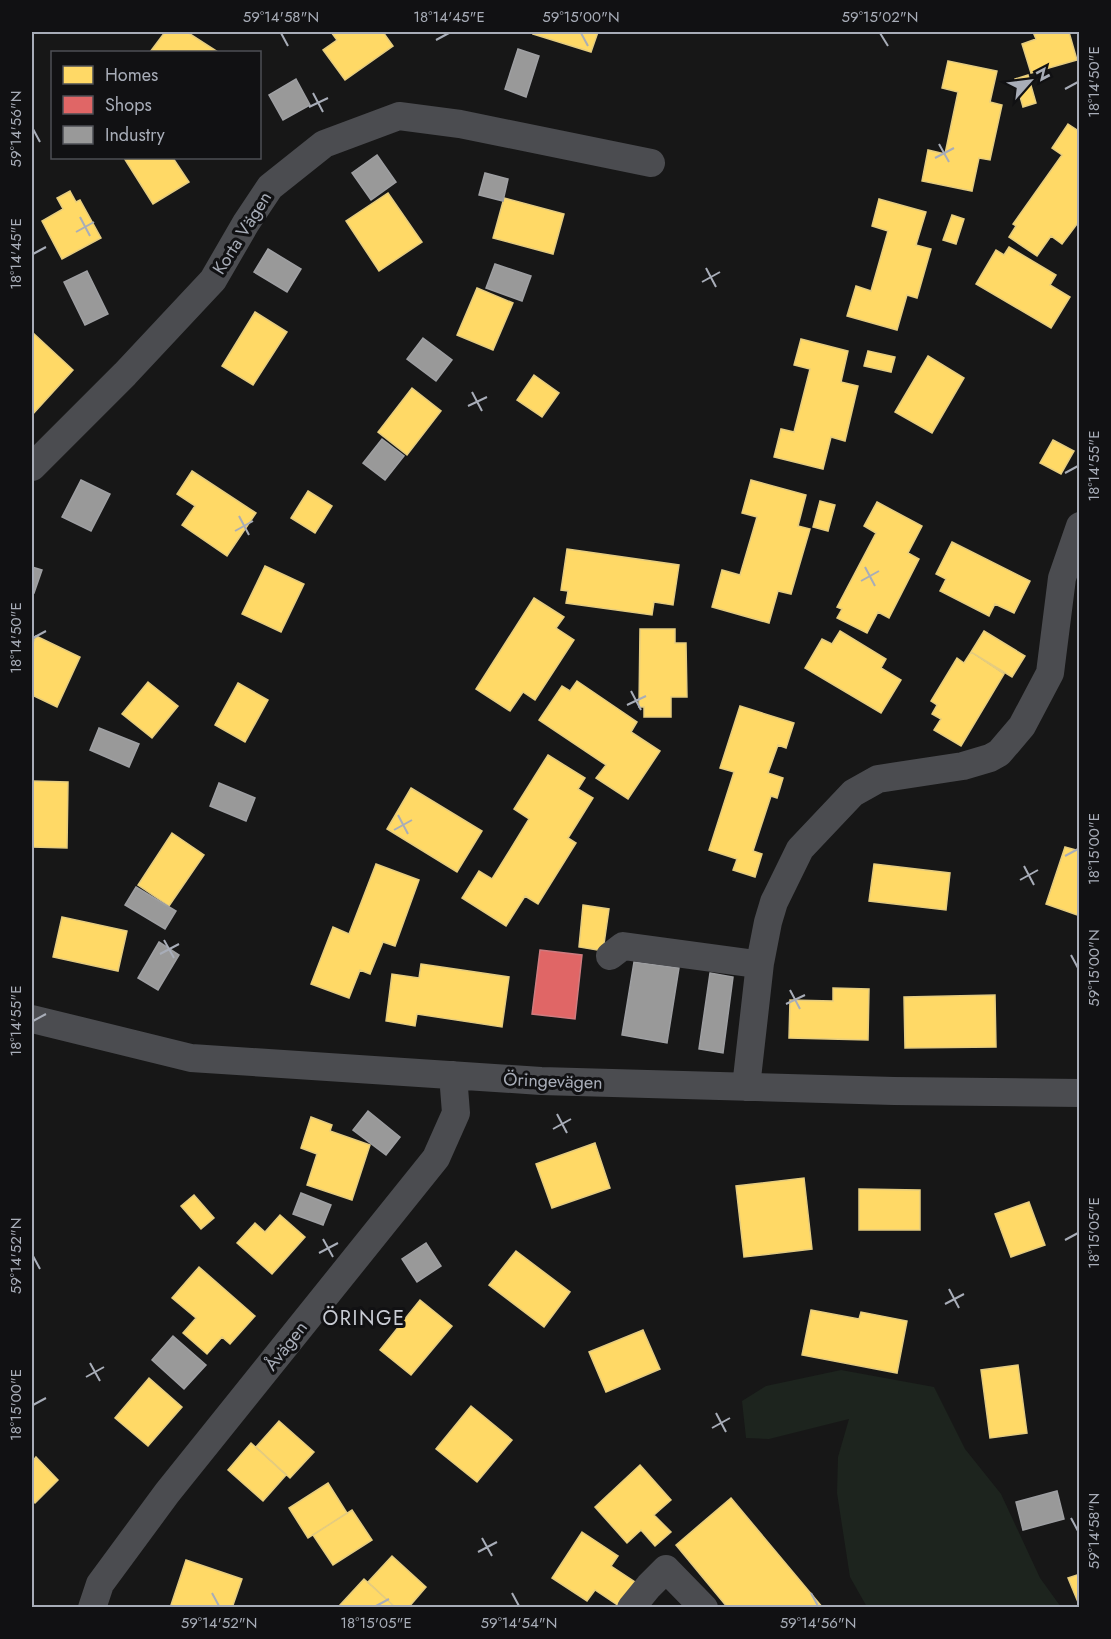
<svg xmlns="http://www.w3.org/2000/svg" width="1111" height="1639" font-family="Jost,sans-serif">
  <rect width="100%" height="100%" fill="#171717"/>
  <path fill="#1d241e" d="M841 1370 934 1387 965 1449 1001 1494 1040 1578 1061 1607H867L850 1577 837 1493 838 1457 849 1419 769 1439 746 1438 742 1401 766 1386Z"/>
  <path fill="#ffd966" stroke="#e5cc7f" stroke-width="1.5" d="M165 32H187L218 52H150Z
    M331 32H383L393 46 345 80 323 50 337 40Z
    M534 32H598L591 52 533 34Z
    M1033 32H1069L1077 60 1031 73 1022 44 1036 39Z
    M948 61 997 71 990 102 1002 105 990 160 979 158 972 191 922 181 928 150 945 154 958 92 942 88Z
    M1028 75 1036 103 1023 107 1015 79Z
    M1068 124 1080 132V220L1062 244 1051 236 1037 256 1009 237 1016 226 1013 224 1062 155 1052 148Z
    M124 158H173L189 182 153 204Z
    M70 191 76 202 80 200 101 238 62 259 42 221 63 209 57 198Z
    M388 193 422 242 379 271 346 221Z
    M504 198 564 214 553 254 493 238Z
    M879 199 926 212 916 245 931 249 917 298 907 295 897 330 847 316 856 286 871 291 888 231 872 226Z
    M952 215 964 219 956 244 943 240Z
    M1009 247 1056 275 1050 285 1070 297 1051 328 976 284 996 250 1004 255Z
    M477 288 513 303 493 350 457 335Z
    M255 312 287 332 253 385 222 366Z
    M32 332 73 370 33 414 32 413Z
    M801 339 848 351 841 382 858 386 845 441 831 437 823 469 774 457 781 429 794 432 810 369 794 365Z
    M868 351 895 357 891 372 864 366Z
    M928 356 964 378 932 433 895 412Z
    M534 375 559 393 542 417 517 400Z
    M412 388 441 411 407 455 378 432Z
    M1053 440 1074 451 1061 474 1040 463Z
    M192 471 256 513 227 556 182 525 195 506 177 494Z
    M751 480 806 495 798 526 810 529 791 594 778 591 769 623 712 607 722 570 740 575 757 517 742 513Z
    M308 491 332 506 315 533 291 518Z
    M820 501 835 505 828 531 813 527Z
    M877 502 922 526 908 553 919 559 889 618 878 612 867 633 837 618 842 609 837 607 876 533 864 526Z
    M952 542 1030 581 1014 613 995 604 989 616 940 591 946 579 936 574Z
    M567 549 679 565 673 605 654 602 652 615 566 603 568 591 561 590Z
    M265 566 304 584 281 632 242 614Z
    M534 598 564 617 556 628 574 640 535 700 523 692 510 711 476 689Z
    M640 629H675V643H686L687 697H671V717H644V707H639Z
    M840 631 886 659 881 668 901 680 881 713 805 668 822 639 832 644Z
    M984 631 1025 656 1012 677 971 652Z
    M36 636 80 657 57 707 32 695V646Z
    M971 652 1004 674 961 746 934 730 941 719 932 714 937 705 931 701 957 658 964 663Z
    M577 681 637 722 631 732 660 751 628 799 596 778 606 765 539 720 562 686 570 691Z
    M148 682 178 706 152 738 122 714Z
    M238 683 268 700 245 742 215 725Z
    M740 706 794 723 786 748 778 745 768 773 783 778 777 798 771 796 753 851 762 854 755 877 733 870 737 859 709 850 734 772 720 768Z
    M548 755 585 778 578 789 593 798 568 838 576 843 538 904 525 896 506 926 462 898 479 871 492 879 529 819 514 809Z
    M32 781 68 782 67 848 32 847Z
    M411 788 482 831 457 872 387 829Z
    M172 833 204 855 169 906 138 885Z
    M1065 847 1080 851V916L1046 904Z
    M376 864 419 880 395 946 383 942 370 974 360 970 349 998 311 984 333 927 349 934Z
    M874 864 950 873 946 910 869 901Z
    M583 905 609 909 603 951 579 947Z
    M62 917 127 931 118 971 53 957Z
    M421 964 509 977 502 1027 417 1014 415 1026 386 1021 392 974 419 978Z
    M833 988 869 989 868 1040 789 1038 790 1000 833 1001Z
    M995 995 996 1047 905 1048 904 997Z
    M311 1117 332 1125 330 1131 370 1145 352 1200 307 1185 317 1154 301 1148Z
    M595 1143 610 1188 552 1208 536 1164Z
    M804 1178 812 1249 744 1257 736 1186Z
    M859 1189 920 1190V1230H859Z
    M194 1195 214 1218 201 1229 181 1206Z
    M1029 1202 1045 1245 1011 1257 995 1214Z
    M280 1215 305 1237 272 1274 237 1243 255 1223 265 1232Z
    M516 1251 570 1292 544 1327 489 1285Z
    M199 1267 255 1316 230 1344 222 1337 207 1354 183 1333 196 1318 172 1298Z
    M420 1300 452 1326 411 1375 380 1350Z
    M811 1310 859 1319 861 1312 907 1321 897 1373 802 1355Z
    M643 1330 660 1369 606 1392 589 1352Z
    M1018 1365 1027 1433 990 1438 981 1370Z
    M149 1378 182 1407 148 1446 115 1418Z
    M471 1406 512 1440 477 1482 436 1449Z
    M279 1421 314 1452 290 1478 256 1447Z
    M251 1443 286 1475 263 1501 228 1470Z
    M36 1457 58 1480 35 1503 32 1500V1462Z
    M640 1465 671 1500 654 1515 671 1532 655 1546 641 1530 627 1543 595 1507Z
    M328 1483 347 1513 308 1538 289 1508Z
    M731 1498 823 1608H728L676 1545Z
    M352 1510 372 1540 333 1565 313 1535Z
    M582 1532 618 1556 611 1566 635 1582 619 1606 595 1590 587 1601 552 1578Z
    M392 1556 426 1587 408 1608H396L368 1582Z
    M186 1560 242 1579 232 1608H170Z
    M1080 1574V1607L1068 1578Z
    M364 1579 396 1608H343L340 1605Z"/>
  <path fill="#e06666" stroke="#cf7b7f" stroke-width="1.5" d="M540 950 582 955 575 1019 532 1014Z"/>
  <path fill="#999" stroke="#9e9fa2" stroke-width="1.5" d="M518 49 539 56 526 97 505 89Z
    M296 79 310 105 283 120 269 95Z
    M377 155 396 182 371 200 352 173Z
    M485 173 508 179 503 201 479 195Z
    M268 249 301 269 287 292 254 272Z
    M495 264 531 276 522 301 486 288Z
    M87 271 108 314 85 325 64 282Z
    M423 338 452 360 436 381 407 359Z
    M382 439 404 456 385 480 363 463Z
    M81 480 110 494 91 531 62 517Z
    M32 567 42 570 34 593 32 592Z
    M99 728 139 744 129 767 90 750Z
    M219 783 255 798 246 821 210 806Z
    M136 887 176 911 165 929 125 905Z
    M159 942 179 955 158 990 138 978Z
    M634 962 679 968 667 1043 622 1035Z
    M710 973 733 977 723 1053 699 1049Z
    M368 1111 400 1137 386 1155 353 1130Z
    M301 1193 331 1205 323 1225 293 1214Z
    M426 1243 441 1266 417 1282 402 1259Z
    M173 1336 206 1365 184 1389 152 1360Z
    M1057 1491 1064 1519 1023 1530 1016 1502Z"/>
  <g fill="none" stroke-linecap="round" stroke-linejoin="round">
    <path stroke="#4b4c50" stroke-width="28" d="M32 467 125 374 213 280 246 223 270 187 324 144 399 116 460 124 651 163
      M610 956 623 946 756 964 760 963
      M32 1019 191 1058 541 1081 894 1091 1080 1093
      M746 1087 760 963 768 922 774 902 800 849 853 793 878 779 963 766 990 758 999 753 1022 726 1050 673 1062 578 1080 526
      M92 1608 100 1584 167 1493 436 1158 456 1113 453 1075
      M631 1608 649 1586 666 1569 704 1608"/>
  </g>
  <path fill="none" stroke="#a8adb8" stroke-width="2" d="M281 33 288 46M581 33 588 46M880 33 888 46M436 40 449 33M1065 89 1078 82M313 93 323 112M309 107 328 98M33 129 40 142M939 144 949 162M935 158 954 148M80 217 90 236M76 232 94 222M33 254 46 247M706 268 716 287M702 282 720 272M472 392 482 411M468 406 487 397M1065 473 1078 466M239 516 249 535M235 531 253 521M865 567 875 586M861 581 879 571M33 638 46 631M631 691 641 710M627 705 646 696M398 815 408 834M394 830 412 820M1065 856 1078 849M1024 866 1034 885M1020 880 1038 870M164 940 174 958M160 954 179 944M1071 955 1078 968M790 990 800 1009M786 1004 805 995M33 1021 46 1014M557 1114 567 1133M553 1129 571 1119M323 1239 333 1257M1065 1240 1078 1233M319 1253 338 1243M33 1256 40 1269M949 1289 959 1308M945 1304 964 1294M90 1363 100 1381M86 1377 104 1367M33 1405 46 1398M716 1413 726 1432M712 1428 730 1418M1071 1518 1078 1531M482 1538 492 1556M478 1552 497 1542M212 1593 219 1606M512 1593 519 1606M811 1593 818 1606M376 1606 389 1599"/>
  <g text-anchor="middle" stroke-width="6" stroke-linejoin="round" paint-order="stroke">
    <g font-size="18" fill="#a8adb8" stroke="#111113">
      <text transform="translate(242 233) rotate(-58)" y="6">Korta Vägen</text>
      <text transform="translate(553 1081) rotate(2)" y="6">Öringevägen</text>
      <text transform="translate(286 1346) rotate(-52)" y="6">Åvägen</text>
    </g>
    <g font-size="20" letter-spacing="1.5" fill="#c9ccd4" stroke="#111113">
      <text x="364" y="1325">ÖRINGE</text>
    </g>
  </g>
  <rect width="1111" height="1639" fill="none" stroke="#111113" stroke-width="66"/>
  <rect x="51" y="51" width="210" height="108" fill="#111113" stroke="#4d4f55" stroke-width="1.5"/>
  <rect x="63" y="66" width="30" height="18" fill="#ffd966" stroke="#4d4f55" stroke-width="1.5"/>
  <text x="105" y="81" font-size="18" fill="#a8adb8">Homes</text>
  <rect x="63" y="96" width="30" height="18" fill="#e06666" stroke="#4d4f55" stroke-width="1.5"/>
  <text x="105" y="111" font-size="18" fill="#a8adb8">Shops</text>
  <rect x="63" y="126" width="30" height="18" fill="#999999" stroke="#4d4f55" stroke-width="1.5"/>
  <text x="105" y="141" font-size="18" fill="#a8adb8">Industry</text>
  <g transform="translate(1030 81) rotate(62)" stroke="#111113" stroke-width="4.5" paint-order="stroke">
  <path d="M0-4.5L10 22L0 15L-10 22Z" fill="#a8adb8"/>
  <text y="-9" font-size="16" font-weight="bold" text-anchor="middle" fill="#a8adb8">N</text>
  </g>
  <rect x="33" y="33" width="1045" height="1573" fill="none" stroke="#a8adb8" stroke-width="2"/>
  <g font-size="15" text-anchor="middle" fill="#a8adb8">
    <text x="281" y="22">59°14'58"N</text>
    <text x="449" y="22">18°14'45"E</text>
    <text x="581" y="22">59°15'00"N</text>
    <text x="880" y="22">59°15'02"N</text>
    <text transform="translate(1094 82) rotate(-90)" y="5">18°14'50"E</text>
    <text transform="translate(16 129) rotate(-90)" y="5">59°14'56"N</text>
    <text transform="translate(16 254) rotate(-90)" y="5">18°14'45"E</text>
    <text transform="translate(1094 466) rotate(-90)" y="5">18°14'55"E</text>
    <text transform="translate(16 638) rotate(-90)" y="5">18°14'50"E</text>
    <text transform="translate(1094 849) rotate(-90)" y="5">18°15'00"E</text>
    <text transform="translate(1094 968) rotate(-90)" y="5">59°15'00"N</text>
    <text transform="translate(16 1021) rotate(-90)" y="5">18°14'55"E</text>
    <text transform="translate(1094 1233) rotate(-90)" y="5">18°15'05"E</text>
    <text transform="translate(16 1256) rotate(-90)" y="5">59°14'52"N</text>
    <text transform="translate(16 1405) rotate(-90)" y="5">18°15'00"E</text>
    <text transform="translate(1094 1531) rotate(-90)" y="5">59°14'58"N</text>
    <text x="219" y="1628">59°14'52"N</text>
    <text x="376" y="1628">18°15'05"E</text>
    <text x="519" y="1628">59°14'54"N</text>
    <text x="818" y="1628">59°14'56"N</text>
  </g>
</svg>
